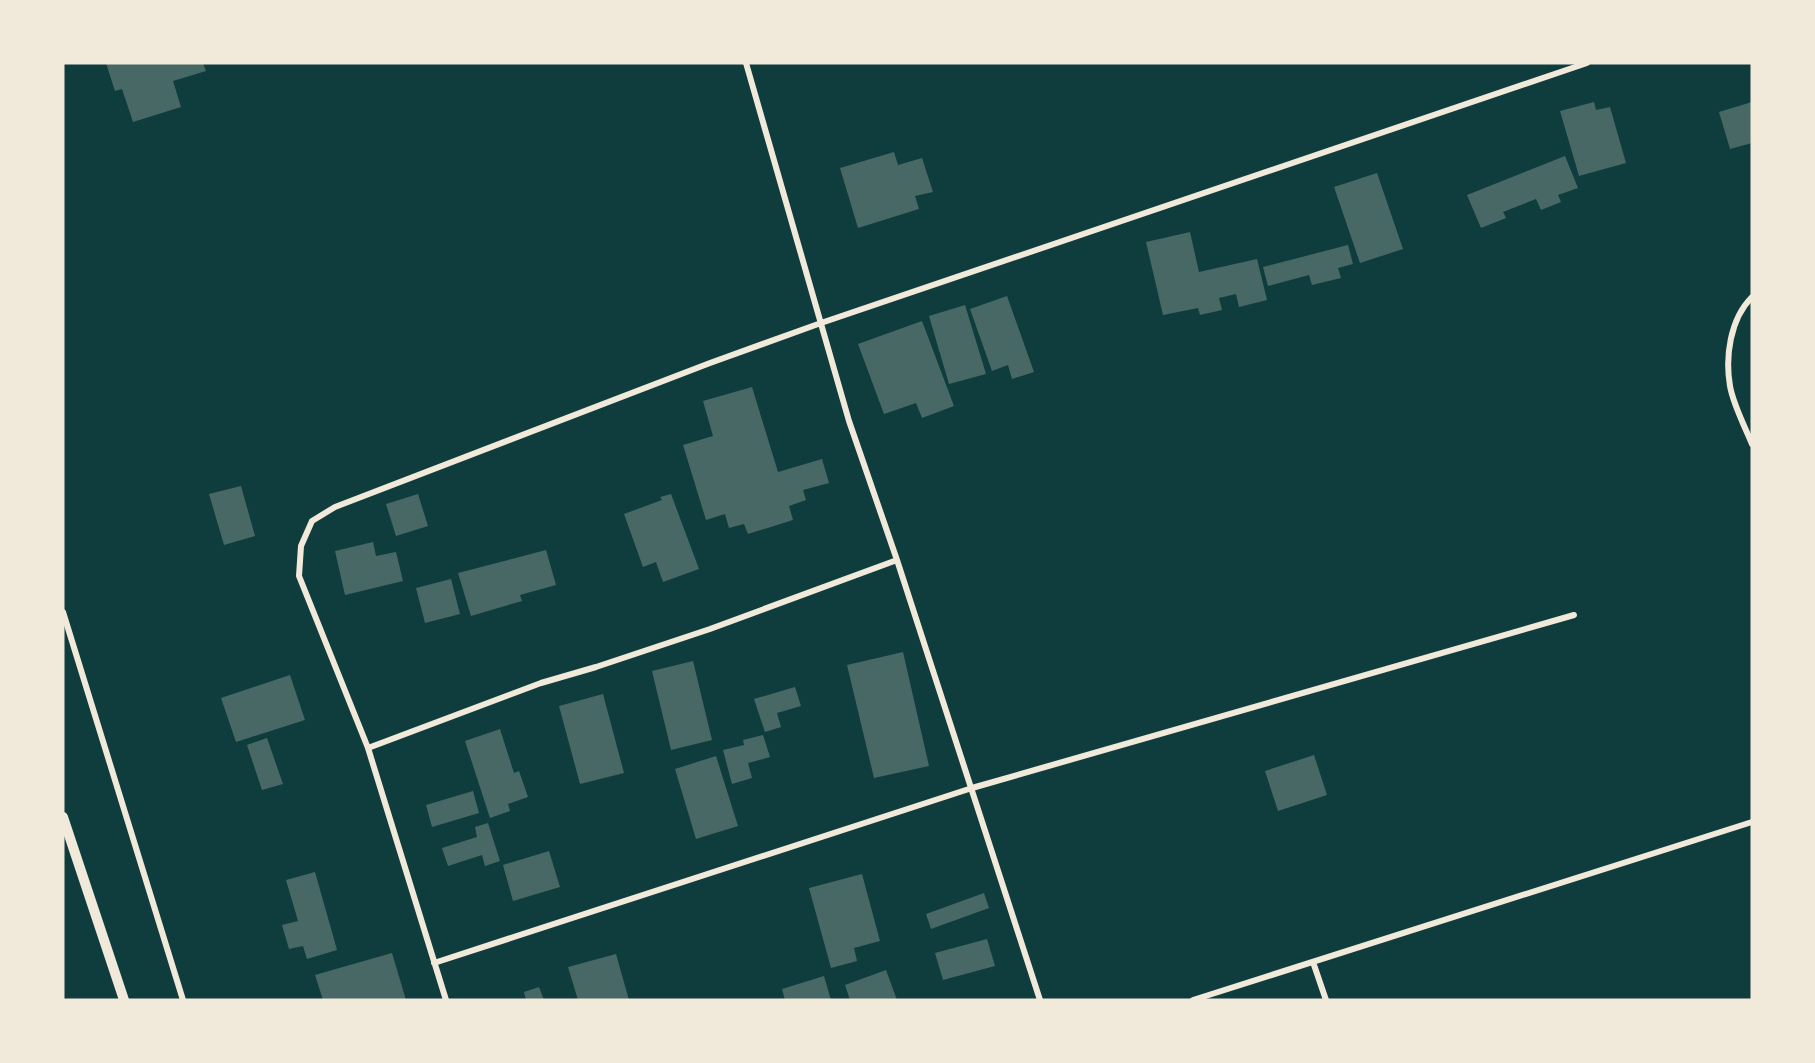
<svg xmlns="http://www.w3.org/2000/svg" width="1815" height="1063" font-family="Ubuntu,sans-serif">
  <rect width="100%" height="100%" fill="#0f3d3e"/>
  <path fill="#486865" d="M106 63H203L206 71 173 81 181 107 133 122 122 89 115 91Z
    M1594 102 1596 110 1610 107 1626 163 1579 176 1560 111Z
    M1752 102V143L1730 149 1719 112Z
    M894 152 898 165 922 158 933 192 915 196 919 209 858 228 840 168Z
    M1565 156 1578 188 1558 195 1561 202 1541 210 1536 199 1503 212 1506 218 1481 228 1467 195Z
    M1377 173 1403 249 1360 263 1334 187Z
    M1190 232 1199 272 1257 259 1267 300 1239 307 1236 294 1219 298 1222 310 1200 315 1198 308 1163 315 1146 242Z
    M1348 245 1353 264 1338 268 1341 278 1312 285 1309 275 1268 286 1263 267Z
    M1007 296 1034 372 1012 379 1008 365 992 371 970 309Z
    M965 305 986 374 949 384 929 316Z
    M922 321 954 406 922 418 916 403 884 414 858 344Z
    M752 387 778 472 822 459 829 483 803 490 806 500 789 506 793 520 748 534 744 524 729 528 725 514 706 520 683 445 713 436 703 401Z
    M241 486 255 536 224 545 209 494Z
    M418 494 428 526 396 536 386 504Z
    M671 494 699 569 663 582 656 562 643 567 624 514 662 500 660 497Z
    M373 542 376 556 396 552 403 581 345 595 335 551Z
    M546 550 556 585 520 595 522 601 471 616 458 573Z
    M451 579 460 614 425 623 416 588Z
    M903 652 929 766 874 778 847 665Z
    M693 661 712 740 671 750 652 671Z
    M290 675 305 720 236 742 221 698Z
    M795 687 801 706 777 713 781 727 765 732 754 699Z
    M603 694 624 773 580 784 559 706Z
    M500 729 514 773 519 771 528 797 508 804 510 811 490 818 465 741Z
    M763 735 770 757 748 763 752 778 732 784 723 750 744 745 743 740Z
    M267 738 283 784 262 790 247 745Z
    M1314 755 1327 795 1278 811 1265 771Z
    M716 756 738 826 696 839 675 769Z
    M473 791 479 813 432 827 426 805Z
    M488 823 500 861 485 866 482 855 448 866 442 848 477 837 475 827Z
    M549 851 560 887 513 901 503 865Z
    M315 872 337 950 307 959 303 946 289 949 282 925 298 921 286 880Z
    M862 874 880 941 854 948 857 961 831 968 809 888Z
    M984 893 989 908 931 929 926 914Z
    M987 939 995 966 943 980 935 953Z
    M392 953 406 1000H323L315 975Z
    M616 954 629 1000H578L568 967Z
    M886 970 897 1000H850L845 985Z
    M824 976 831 1000H785L782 989Z
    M539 987 544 1000H526L524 992Z"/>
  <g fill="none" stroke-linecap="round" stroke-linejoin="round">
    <path stroke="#f1e9da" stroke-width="6" d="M746 63 849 421 897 560 1040 1000
      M1752 297C1730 319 1725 357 1730 386 1733 404 1745 427 1752 444
      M63 612 183 1000
      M368 748 541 683 596 667 710 629 897 560
      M1313 962 1326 1000
      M434 963 972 788 1574 615
      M446 1000 368 748 299 576 301 546 312 521 335 507 710 363 821 323 1587 63
      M1193 1000 1752 822"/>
    <path stroke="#f1e9da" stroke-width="10" d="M63 817 124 1000"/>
  </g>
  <rect width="1815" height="1063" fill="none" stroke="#f1e9da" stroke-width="129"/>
</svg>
